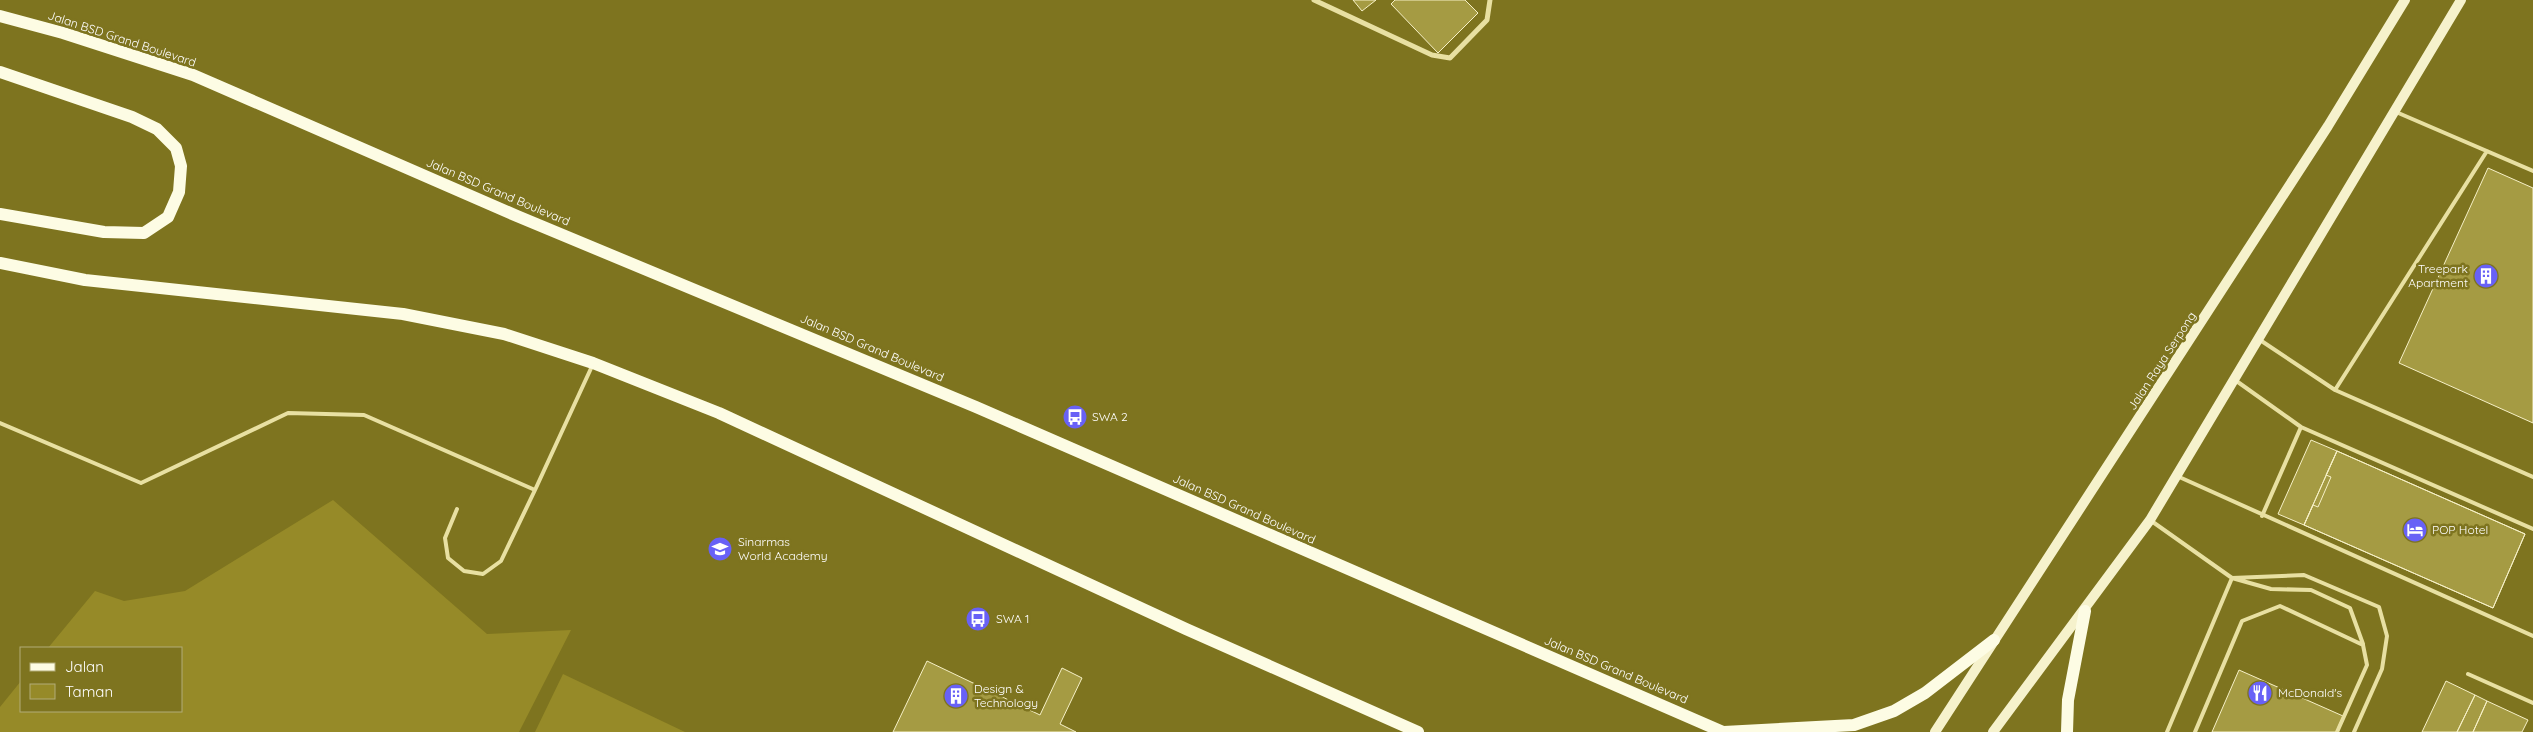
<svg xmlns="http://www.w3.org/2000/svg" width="2533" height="732" font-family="Quicksand,sans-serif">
  <rect width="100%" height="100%" fill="#7e741f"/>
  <path fill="#968a28" d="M333 500 487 634 571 630 519 732H0V707L21 681V711H181V648H48L95 591 124 601 185 591Z
    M563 674 685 732H535Z"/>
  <path fill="#a59b43" stroke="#f6f0c6" d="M1353 0H1376L1362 11Z
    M1395 0H1465L1478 13 1438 53 1391 4Z
    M2488 168 2533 188V423L2399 363Z
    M2311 440 2337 451 2304 525 2278 514Z
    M2337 451 2525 534 2493 608 2304 525Z
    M2337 451 2525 534 2493 608 2304 525 2313 505 2318 507 2331 477 2326 475Z
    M927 661 1040 715 1062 668 1082 678 1060 724 1076 732H893Z
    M2239 670 2343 716 2336 732H2212Z
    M2446 681 2475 695 2457 732H2422Z
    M2475 695 2487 701 2473 732H2457Z
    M2487 701 2528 720 2522 732H2473Z"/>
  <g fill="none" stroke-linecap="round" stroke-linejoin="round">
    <path stroke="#e8e0a2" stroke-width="4" d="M2396 112 2533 171
      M2260 340 2335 390 2533 477
      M2235 380 2301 427 2533 529
      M2335 390 2487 151
      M0 423 141 483 288 413 364 415 535 490 593 364
      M2177 476 2533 636
      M457 509 445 538 448 558 464 571 483 574 501 561 535 490
      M2262 516 2301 427
      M2150 520 2232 578 2271 589 2311 590 2350 608 2363 644
      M2232 578 2304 575 2379 607 2387 636 2382 669 2354 732
      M2468 674 2533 703
      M2167 732 2232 578
      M2195 732 2242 621 2280 606 2363 645 2367 665 2337 732"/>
    <path stroke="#e8e0a2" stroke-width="5" d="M1314 0 1432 55 1450 58 1487 20 1490 0"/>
    <path stroke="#f6f2cc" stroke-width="10" d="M1935 732 2328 126 2405 0
      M1993 732 2150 520 2461 0"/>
    <path stroke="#fdfce4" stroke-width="12" d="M0 16 63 33 193 75 517 216 976 407 1723 732
      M0 72 132 117 157 129 176 148 181 166 179 192 168 217 144 233 104 232 0 214
      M0 263 85 280 403 314 504 334 593 363 719 413 1186 629 1418 732
      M1724 732 1854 725 1894 711 1925 693 1994 640
      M2067 732 2068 700 2085 611"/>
  </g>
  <defs>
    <symbol id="building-disc" viewBox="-11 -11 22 22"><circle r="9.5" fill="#6861f6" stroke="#7e741f"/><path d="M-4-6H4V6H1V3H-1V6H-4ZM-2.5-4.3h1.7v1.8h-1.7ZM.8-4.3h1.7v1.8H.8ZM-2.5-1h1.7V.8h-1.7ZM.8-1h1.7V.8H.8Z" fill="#fff"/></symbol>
    <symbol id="bus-disc" viewBox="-11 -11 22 22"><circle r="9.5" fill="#6861f6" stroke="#7e741f"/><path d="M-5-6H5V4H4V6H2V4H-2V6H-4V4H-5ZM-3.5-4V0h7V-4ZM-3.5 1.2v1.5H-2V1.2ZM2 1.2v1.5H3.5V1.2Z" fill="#fff"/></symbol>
    <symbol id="hotel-disc" viewBox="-11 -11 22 22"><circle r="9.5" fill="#6861f6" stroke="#7e741f"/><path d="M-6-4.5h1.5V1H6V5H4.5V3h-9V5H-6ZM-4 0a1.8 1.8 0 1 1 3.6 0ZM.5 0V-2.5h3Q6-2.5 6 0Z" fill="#fff"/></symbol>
    <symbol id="school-disc" viewBox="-11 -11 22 22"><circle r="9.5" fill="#6861f6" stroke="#7e741f"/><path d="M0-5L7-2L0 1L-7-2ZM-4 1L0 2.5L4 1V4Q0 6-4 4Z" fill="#fff"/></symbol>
    <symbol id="restaurant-disc" viewBox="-11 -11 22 22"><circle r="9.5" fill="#6861f6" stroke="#7e741f"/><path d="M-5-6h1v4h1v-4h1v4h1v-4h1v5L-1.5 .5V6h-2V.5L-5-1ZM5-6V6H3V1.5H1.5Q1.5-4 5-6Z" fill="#fff"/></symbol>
  </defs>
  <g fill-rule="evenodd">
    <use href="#building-disc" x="2472" y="262" width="28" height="28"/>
    <use href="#bus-disc" x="1061" y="403" width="28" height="28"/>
    <use href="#hotel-disc" x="2401" y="516" width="28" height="28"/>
    <use href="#school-disc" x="706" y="535" width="28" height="28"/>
    <use href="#bus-disc" x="964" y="605" width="28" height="28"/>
    <use href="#restaurant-disc" x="2246" y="679" width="28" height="28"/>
    <use href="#building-disc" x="942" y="682" width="28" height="28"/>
  </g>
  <g text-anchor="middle" stroke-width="5" stroke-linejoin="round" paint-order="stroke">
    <g font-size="12" fill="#fff" stroke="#7e741f">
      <text transform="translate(122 39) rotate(18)" y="4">Jalan BSD Grand Boulevard</text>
      <text transform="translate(498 192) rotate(23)" y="4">Jalan BSD Grand Boulevard</text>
      <text transform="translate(872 348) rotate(23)" y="4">Jalan BSD Grand Boulevard</text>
      <text transform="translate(2162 361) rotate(-57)" y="4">Jalan Raya Serpong</text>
      <text transform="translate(1244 509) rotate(24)" y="4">Jalan BSD Grand Boulevard</text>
      <text transform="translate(1616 670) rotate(23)" y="4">Jalan BSD Grand Boulevard</text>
    </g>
    <g font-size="12" fill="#fff" stroke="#7e741f" text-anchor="start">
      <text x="2468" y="273" text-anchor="end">Treepark<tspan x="2468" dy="14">Apartment</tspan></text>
      <text x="1092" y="421">SWA 2</text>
      <text x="2432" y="534">POP Hotel</text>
      <text x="738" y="546">Sinarmas<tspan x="738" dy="14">World Academy</tspan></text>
      <text x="996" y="623">SWA 1</text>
      <text x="974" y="693">Design &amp;<tspan x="974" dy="14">Technology</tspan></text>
      <text x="2278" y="697">McDonald's</text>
    </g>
  </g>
  <rect x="20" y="647" width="162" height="65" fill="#7e741f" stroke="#b2ac79"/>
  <rect x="30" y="663" width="25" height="8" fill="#fdfce4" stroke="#b2ac79"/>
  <text x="65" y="672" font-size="15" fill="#ffffff">Jalan</text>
  <rect x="30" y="684" width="25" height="15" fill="#968a28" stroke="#b2ac79"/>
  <text x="65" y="697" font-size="15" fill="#ffffff">Taman</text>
</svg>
